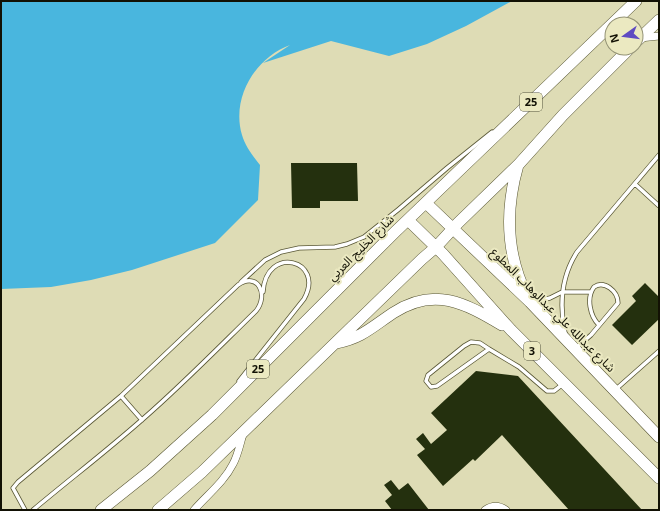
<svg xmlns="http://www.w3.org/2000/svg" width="660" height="511" font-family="'Noto Sans','Noto Sans Arabic',sans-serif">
  <rect width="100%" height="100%" fill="#dedcb5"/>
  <path fill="#49b6de" d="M1 1H512L466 26 427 44 389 56 331 41 263 63 290 45C255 58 231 98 242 135 245 146 253 156 260 165L258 200 215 243 132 270 91 280 51 287 1 289Z"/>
  <path fill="#24300e" d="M291 163H357L358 201H320V208H292Z
    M645 283 659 297V319L632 345 612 325 636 301 632 296Z
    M476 371 518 376 642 510H569L502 435 475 461 473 459 443 486 417 455 425 449 416 439 423 433 431 444 447 430 431 413Z
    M391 480 399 490 408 483 429 510H392L385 501 392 495 384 485Z"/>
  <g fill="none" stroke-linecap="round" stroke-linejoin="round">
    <defs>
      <path id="lane" d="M635 184 659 206
        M241 282 265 260 281 252 299 248 335 247 347 244 364 237 399 209 447 168 492 132
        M534 302 550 298 562 292H591
        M565 333C559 304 561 277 577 252L659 155
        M471 342 480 343 489 349 437 386 431 387 426 381 428 375 464 346Z
        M576 348 591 335 618 303C618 291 604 280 594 287 586 298 590 316 599 325
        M489 349 519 367 547 391H554L563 384
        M239 381 304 299C326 260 266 244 263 292
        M615 390 659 351
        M121 396 142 420
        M25 510 13 488 18 482 121 396 238 285C258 271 269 295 256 311 219 347 183 384 144 418 108 450 70 479 33 510"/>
      <path id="street" d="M640 38 659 36
        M194 510C207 495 224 482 233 464 238 455 240 444 243 434
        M485 510C492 505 499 505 506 510"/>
      <path id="primary" d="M636 42 659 20
        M518 165C505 210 506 254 527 296
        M426 203 530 302 659 437
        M408 220 443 254 511 330 659 478
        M336 343C362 338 372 327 393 313 434 286 465 303 502 325
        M101 510 150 471 212 415 395 232 636 1
        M158 510 202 472 422 259 436 247 458 223 519 164 563 115 630 48"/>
    </defs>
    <use href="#lane" stroke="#595735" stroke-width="5"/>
    <use href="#street" stroke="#595735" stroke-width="8"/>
    <use href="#primary" stroke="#595735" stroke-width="12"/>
    <use href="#lane" stroke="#fff" stroke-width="3.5"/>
    <use href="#street" stroke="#fff" stroke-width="7"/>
    <use href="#primary" stroke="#fff" stroke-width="11"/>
  </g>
  <g text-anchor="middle" stroke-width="4" stroke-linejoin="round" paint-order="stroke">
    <g fill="#ebe9c1" stroke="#53523d" stroke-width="1">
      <rect x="520" y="93" width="22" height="18" rx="3"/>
      <rect x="524" y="342" width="16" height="18" rx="3"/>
      <rect x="247" y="360" width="22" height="18" rx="3"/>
    </g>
    <g font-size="11" font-weight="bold" fill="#121104">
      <text x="531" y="106">25</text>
      <text x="532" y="355">3</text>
      <text x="258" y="373">25</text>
    </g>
    <g font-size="12" fill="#121104" stroke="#ebe9c1">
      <text transform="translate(361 248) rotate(-45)" y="4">شارع الخليج العربي</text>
      <text transform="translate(553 310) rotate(45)" y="4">شارع عبدالله علي عبدالوهاب المطوع</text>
    </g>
  </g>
  <rect width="660" height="511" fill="none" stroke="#121104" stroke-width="4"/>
  <g transform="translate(624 36) rotate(256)"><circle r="19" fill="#ebe9c1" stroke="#949375"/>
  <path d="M0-3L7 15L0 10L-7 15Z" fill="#5e4ac2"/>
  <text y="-6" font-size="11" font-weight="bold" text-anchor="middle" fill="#121104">N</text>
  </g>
</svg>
